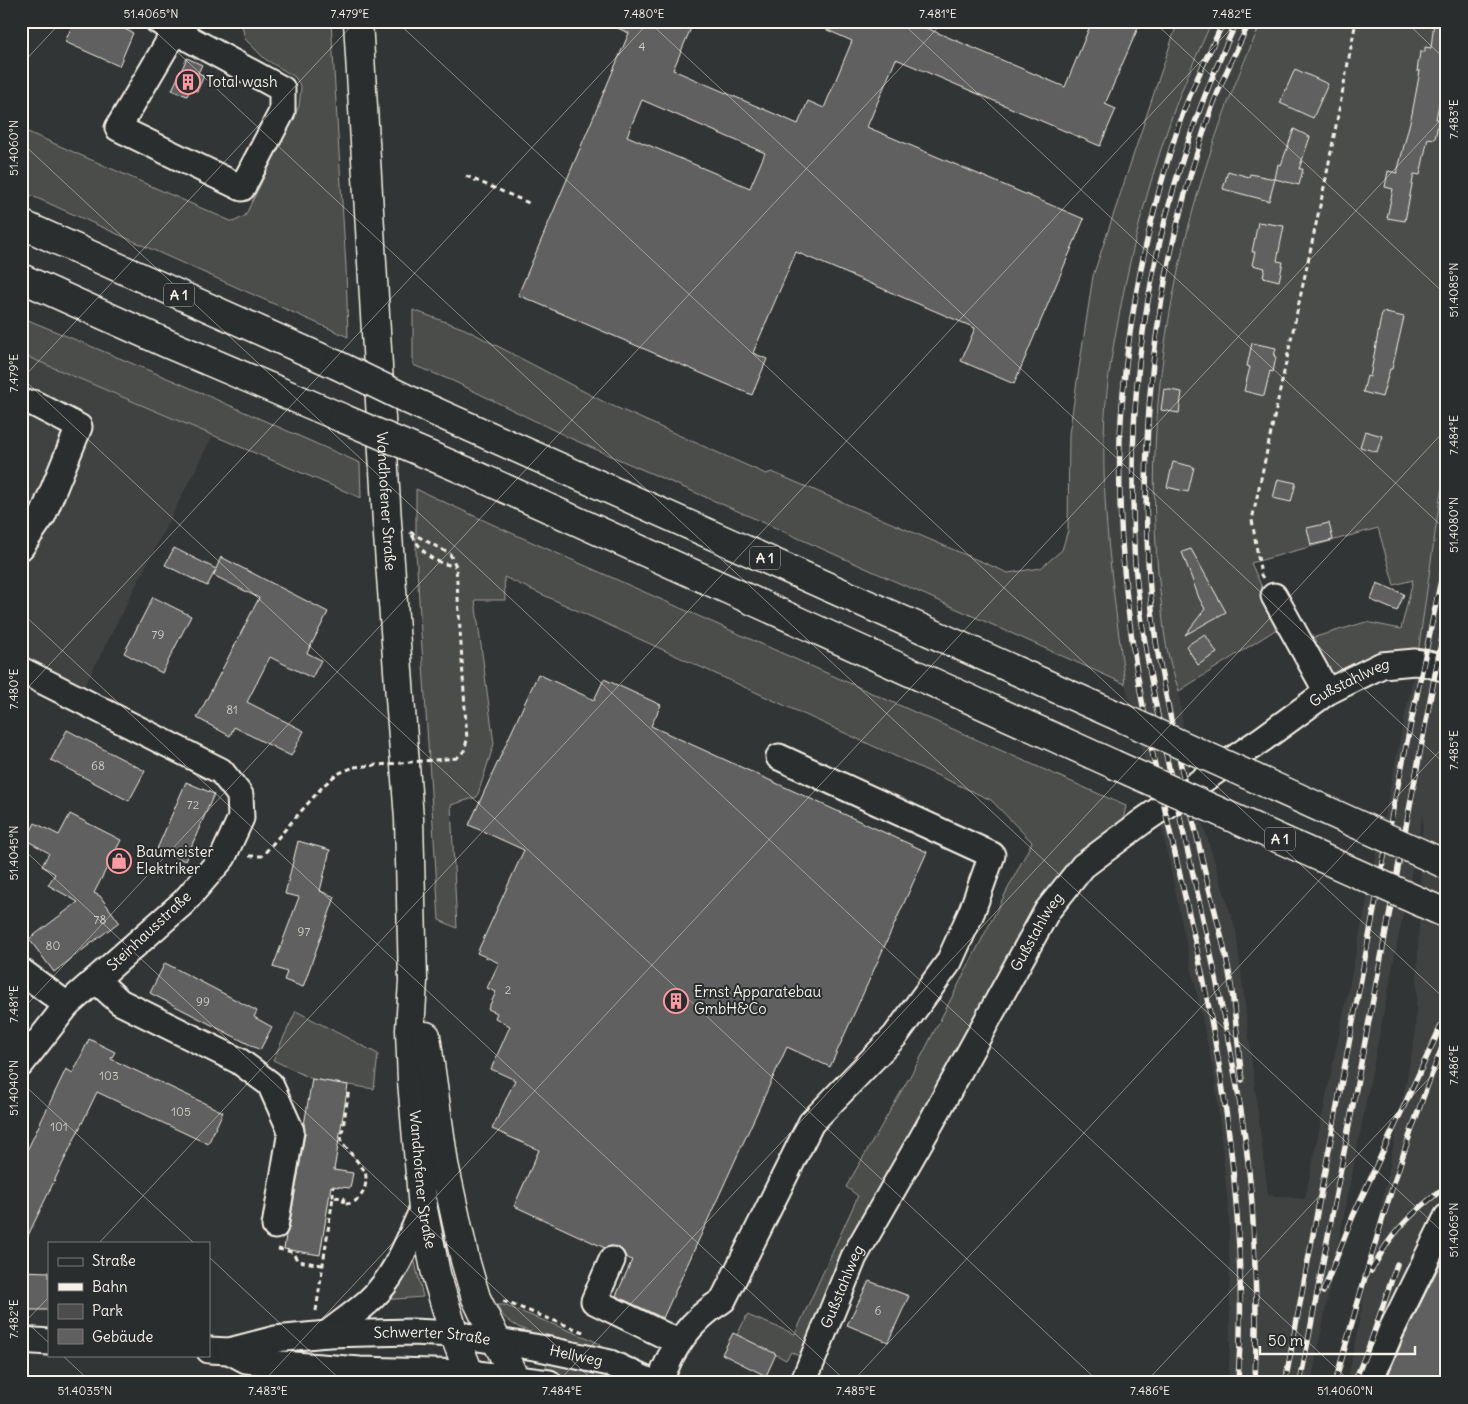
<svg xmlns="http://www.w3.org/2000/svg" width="1468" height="1404" font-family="Delius,sans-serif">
  <rect width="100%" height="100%" fill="#323535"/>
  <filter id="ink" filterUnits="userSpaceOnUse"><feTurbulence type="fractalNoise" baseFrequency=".02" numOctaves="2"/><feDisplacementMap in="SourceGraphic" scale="10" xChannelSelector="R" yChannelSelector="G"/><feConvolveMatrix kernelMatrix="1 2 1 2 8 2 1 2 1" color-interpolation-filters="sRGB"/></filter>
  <g filter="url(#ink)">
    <path fill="#404242" d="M1212 21H1262L1240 69 1214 139 1193 211 1175 287 1161 366 1153 504 1157 563 1166 644 1179 691 1188 774 1154 797 1125 684 1110 562 1105 498 1104 435 1111 359 1126 275 1147 195 1171 117Z
      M21 354 213 435 78 699 21 670Z
      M1447 463V1383H1347L1415 1036 1423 812 1311 1383H1228L1230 1346 1229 1215 1215 1079 1160 819 1194 796 1236 931 1268 1195 1305 1199 1418 653 1440 498Z"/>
    <path fill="#4b4d4c" stroke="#a09f9a" d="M241 21H331L346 267 348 337 21 191V129L233 222 245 216 299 106 301 87 295 77 265 59 245 39Z
      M1178 21H1212C1198 53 1182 86 1171 119 1149 183 1131 249 1119 316 1111 355 1105 396 1104 436 1102 519 1115 602 1125 684L733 509 572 439 453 381 413 365V310L465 329 604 402 766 474 772 472 1008 573 1041 568 1062 550 1068 530 1069 434 1093 276Z
      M1262 21H1447V463L1440 498 1418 653 1325 680 1305 640 1366 622 1401 629 1413 580 1394 585 1378 528 1251 563 1280 627 1179 691C1174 676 1169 660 1166 644 1163 627 1162 609 1160 591 1138 396 1181 198 1262 21Z
      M21 317 179 383 360 463 361 498 21 354Z
      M416 489 507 531 1126 806 1122 825 1065 871 801 1357 791 1352 786 1360 737 1335 747 1315 795 1334 858 1196 846 1187 920 1059 1032 842 991 800 504 577 505 600H475L494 744 477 797 451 805 457 928 439 920 416 552Z
      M296 1011 378 1054 374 1089 312 1079 273 1060Z
      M414 1258 423 1297 382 1300Z
      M497 1305H504L588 1338 600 1344 599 1347C571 1341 506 1336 497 1305Z
      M547 1364C560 1364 600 1369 608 1378L605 1381C589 1380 556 1380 545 1368Z"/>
    <path fill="#5f605f" stroke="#f4f1e8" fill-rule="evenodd" d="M74 21H107L133 33 119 66 65 42Z
      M601 21H694L673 70 798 124 808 101 824 108 852 41 807 21H910L1065 87 1092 21H1141L1105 104 1116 109 1100 146 896 59 867 127 1084 219 1014 384 961 361 975 328 796 252 753 353 767 359 752 395 518 295 629 33ZM642 100 765 153 750 188 627 136Z
      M1434 21H1447V65L1436 119H1439L1435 139 1428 138 1420 175 1414 174 1405 221 1387 218 1393 189 1385 187 1388 171 1397 173 1412 114 1420 71H1417L1420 52H1425V47L1431 48Z
      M187 58 202 65 198 73 204 76 197 91 191 88 187 96 172 90Z
      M1295 69 1328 84 1313 118 1280 103Z
      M1294 129 1310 137 1299 169H1303L1299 185 1275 179 1278 164 1281 165Z
      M1228 171 1249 177 1250 174 1275 179 1269 201 1223 189Z
      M1258 222 1284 226 1277 261 1283 262 1279 281 1263 277 1265 268 1252 265 1255 252H1252Z
      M1382 312 1404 317 1392 369H1390L1382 397 1363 392 1367 376 1370 377Z
      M1252 343 1276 348 1274 356 1276 357 1273 372 1270 371 1264 396 1244 391 1250 367 1247 366Z
      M1164 389 1182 392 1179 413 1161 410Z
      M1365 431 1382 436 1377 452 1360 447Z
      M1173 462 1194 467 1188 492 1167 487Z
      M1278 479 1296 483 1291 502 1273 498Z
      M1329 523 1333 540 1311 545 1307 528Z
      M174 548 216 569 221 557 328 612 307 653 321 660 312 678 270 657 247 702 304 731 291 756 234 727 230 736 197 718 259 598 213 575 216 570 207 586 165 565Z
      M1191 549 1226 612 1185 635 1205 609 1199 598 1182 552Z
      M1377 583 1404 594 1397 611 1371 600Z
      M153 597 191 616 162 673 124 653Z
      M1205 634 1217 653 1198 665 1186 646Z
      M538 674 594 700 604 679 661 705 651 726 927 852 830 1067 787 1047 663 1318 616 1296 632 1260 626 1257 623 1251 618 1247 611 1246 605 1248 514 1206 539 1150 492 1129 515 1080 491 1069 510 1026 495 1018 497 1013 488 1009 496 992 487 988 499 963 477 953 524 850 469 825Z
      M67 730 145 771 129 801 51 760Z
      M186 782 214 794 185 861 157 849Z
      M70 814 121 840 94 893 100 896 119 922 54 972 29 939 78 902 48 885 55 874 42 866 49 853 26 840 35 823 59 835Z
      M298 841 330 850 320 891 335 897 303 987 284 980 287 972 273 967 299 897 285 894Z
      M165 963 257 1011 254 1017 272 1027 260 1050 150 993Z
      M89 1039 115 1052 111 1059 223 1112 208 1144 97 1092 21 1250V1163L66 1069 73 1073Z
      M312 1079 348 1085 334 1170 353 1173 350 1188 331 1186 320 1255 284 1249 286 1235 289 1228 305 1133 304 1125Z
      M1447 1250V1383H1385L1404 1337Z
      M21 1271 49 1272V1310H21Z
      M869 1281 909 1296 888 1342 847 1325Z
      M733 1333 776 1354 766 1376 722 1354Z"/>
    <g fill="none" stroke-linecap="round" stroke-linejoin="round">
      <defs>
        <g id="minor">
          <path d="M158 21 175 31 282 89V112L242 188 118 128 175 31"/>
          <path d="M21 547 43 515 79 427 33 403"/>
          <path d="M1274 596 1327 692"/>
          <path d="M21 670 221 771 240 795 241 818 223 857 184 902 67 1005 21 1064"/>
          <path d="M21 971 67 1005"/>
          <path d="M96 980 120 1002 239 1061 270 1084 291 1131 275 1226"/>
          <path d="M612 1260 594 1301 678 1342"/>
          <path d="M327 1334C348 1317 373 1302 388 1279 403 1258 412 1232 423 1209"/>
          <path d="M21 1340 49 1342"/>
          <path id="s1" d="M209 1350 229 1351 275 1339 327 1334 412 1332 454 1334 540 1348 610 1363 653 1383"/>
          <path d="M229 1351 246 1360 281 1364 360 1370 469 1373 549 1383"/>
          <path d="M660 1383C671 1347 691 1320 723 1300L811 1123 895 1036 949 962 972 911 992 855 779 757"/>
          <path id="s2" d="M803 1383 854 1257 932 1121 1047 911 1083 866 1143 821 1264 738 1327 692 1382 665 1415 662 1428 664 1447 669"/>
          <path d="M1369 1383 1391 1331 1447 1217"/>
        </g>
        <g id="major">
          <path id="s3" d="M358 21 387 522 409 819 413 981 410 1030 412 1081 423 1209 436 1274 454 1334 473 1383"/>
          <path d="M426 1036 444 1164 465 1260 476 1298 517 1383"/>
        </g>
        <path id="highway" d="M21 224 337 365
          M21 278 166 343 342 418
          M409 400 1120 717
          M473 474 1113 764"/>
      </defs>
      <use href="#minor" stroke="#f4f1e8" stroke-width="29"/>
      <use href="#major" stroke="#f4f1e8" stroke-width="31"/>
      <use href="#highway" stroke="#f4f1e8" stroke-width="31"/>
      <path stroke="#f4f1e8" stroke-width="3" stroke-dasharray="5 4" stroke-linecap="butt" d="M466 176 529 203
        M410 532 450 554 456 566 467 740 464 751 457 758
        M412 535C424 555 432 562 455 566
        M1263 578 1261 575 1252 520 1326 178 1356 21
        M249 856H262L324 785 337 774 354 767
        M333 1197V1186
        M278 1249 292 1252 298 1261 322 1265
        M503 1301 586 1333
        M316 1311 333 1197 344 1198 343 1204C361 1205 369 1186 365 1171L341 1141 349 1089"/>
      <use href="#minor" stroke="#2a2d2e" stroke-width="25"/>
      <use href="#major" stroke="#2a2d2e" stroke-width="28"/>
      <use href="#highway" stroke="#2a2d2e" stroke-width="28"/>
      <defs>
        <path id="rail" d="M1224 21C1208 55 1191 88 1179 124 1146 225 1125 332 1120 438 1118 508 1123 578 1133 647 1150 762 1182 874 1205 988 1231 1117 1247 1251 1238 1383
          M1237 21C1169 165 1132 321 1133 480 1133 508 1133 536 1135 564 1148 703 1187 838 1215 974 1232 1056 1249 1139 1253 1222 1256 1275 1257 1330 1255 1383
          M1242 1080C1238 1045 1235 1008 1229 972 1223 939 1213 905 1205 872 1188 797 1170 723 1157 648 1151 611 1148 572 1147 534 1142 400 1160 265 1202 137 1214 97 1232 59 1250 21
          M1371 1271C1377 1262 1381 1252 1387 1244 1403 1221 1425 1202 1447 1186
          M1323 1292 1353 1216 1447 1013
          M1285 1383 1394 804 1447 551
          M1300 1383 1447 611
          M1335 1383C1368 1265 1401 1149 1447 1035
          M1354 1383 1371 1341 1397 1264"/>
      </defs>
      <use href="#rail" stroke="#f4f1e8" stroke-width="5.5"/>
      <use href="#rail" stroke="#2a2d2e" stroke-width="4" stroke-dasharray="11" stroke-linecap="butt"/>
      <defs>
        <path id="highway-bridge" d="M337 365 409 400
          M342 418 473 474
          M1120 717 1447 865
          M1113 764 1447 914"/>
      </defs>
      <use href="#highway-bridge" stroke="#f4f1e8" stroke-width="31" stroke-linecap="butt"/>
      <path stroke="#f4f1e8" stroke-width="3" stroke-dasharray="5 4" stroke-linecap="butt" d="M354 767 457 758"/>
      <use href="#highway-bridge" stroke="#2a2d2e" stroke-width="28"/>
    </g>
  </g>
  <path fill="none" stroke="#f4f1e8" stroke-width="1" stroke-opacity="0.45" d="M144 21 1447 1236M396 21 1447 1001M648 21 1447 766M900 21 1447 531M1153 21 1447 296M1405 21 1447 61M21 65 62 21M21 142 1352 1383M21 377 1100 1383M21 380 356 21M21 612 848 1383M21 695 650 21M21 847 596 1383M21 1011 944 21M21 1082 194 1243M99 1243 1238 21M209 1257 344 1383M21 1317 49 1343M21 1326 49 1297M62 1355 92 1383M262 1383 1447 113M557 1383 1447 428M851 1383 1447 743M1145 1383 1447 1059M1439 1383 1447 1374"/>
  <defs>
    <symbol id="building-ring" viewBox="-11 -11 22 22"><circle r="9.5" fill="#2a2d2e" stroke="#ff9aa2" stroke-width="1.5"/><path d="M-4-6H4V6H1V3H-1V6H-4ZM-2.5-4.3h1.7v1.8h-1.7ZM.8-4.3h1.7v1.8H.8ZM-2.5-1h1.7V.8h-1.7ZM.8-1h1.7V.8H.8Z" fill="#ff9aa2"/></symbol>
    <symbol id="shop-ring" viewBox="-11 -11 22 22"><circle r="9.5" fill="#2a2d2e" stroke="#ff9aa2" stroke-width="1.5"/><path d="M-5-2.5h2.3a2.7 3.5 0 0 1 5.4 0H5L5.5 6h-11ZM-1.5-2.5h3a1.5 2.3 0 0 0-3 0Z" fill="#ff9aa2"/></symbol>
  </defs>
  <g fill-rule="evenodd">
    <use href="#building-ring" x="174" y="68" width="28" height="28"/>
    <use href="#shop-ring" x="105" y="847" width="28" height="28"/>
    <use href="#building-ring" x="662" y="987" width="28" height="28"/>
  </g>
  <g text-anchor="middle" stroke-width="4" stroke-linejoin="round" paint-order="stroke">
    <g font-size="12" fill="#cfcdc6">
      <text x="642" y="51">4</text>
      <text x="158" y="639">79</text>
      <text x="232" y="714">81</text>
      <text x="98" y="770">68</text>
      <text x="193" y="809">72</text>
      <text x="100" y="924">78</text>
      <text x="304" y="936">97</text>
      <text x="53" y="950">80</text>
      <text x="508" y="994">2</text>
      <text x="203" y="1006">99</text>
      <text x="109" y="1080">103</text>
      <text x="181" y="1116">105</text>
      <text x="59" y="1131">101</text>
      <text x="878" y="1315">6</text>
    </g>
    <g fill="#2a2d2e" stroke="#b7b6b0" stroke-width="1">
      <rect x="164" y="283.5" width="30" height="23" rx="4"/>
      <rect x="750" y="546.5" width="30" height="23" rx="4"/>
      <rect x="1265" y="827.5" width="30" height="23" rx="4"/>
    </g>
    <g font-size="14" font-weight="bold" fill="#f4f1e8">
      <text x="179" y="300">A 1</text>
      <text x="765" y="563">A 1</text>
      <text x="1280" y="844">A 1</text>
    </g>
    <g font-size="15" fill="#f4f1e8" stroke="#2a2d2e" text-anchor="start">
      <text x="206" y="87">Total wash</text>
      <text x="136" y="857">Baumeister<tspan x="136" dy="17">Elektriker</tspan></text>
      <text x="694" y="997">Ernst Apparatebau<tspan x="694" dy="17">GmbH&amp;Co</tspan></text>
    </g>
    <g font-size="15" fill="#f4f1e8" stroke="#2a2d2e">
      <text dy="5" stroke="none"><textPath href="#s3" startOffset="481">Wandhofener Straße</textPath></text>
      <text dy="5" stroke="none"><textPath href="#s2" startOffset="914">Gußstahlweg</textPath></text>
      <text transform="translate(149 931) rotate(-43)" y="5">Steinhausstraße</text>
      <text dy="5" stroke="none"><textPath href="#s2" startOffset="509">Gußstahlweg</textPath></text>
      <text dy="5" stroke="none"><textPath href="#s3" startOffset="1161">Wandhofener Straße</textPath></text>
      <text dy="5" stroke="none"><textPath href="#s2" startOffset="104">Gußstahlweg</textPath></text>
      <text dy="5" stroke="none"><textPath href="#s1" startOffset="225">Schwerter Straße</textPath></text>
      <text dy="5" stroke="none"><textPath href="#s1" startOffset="371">Hellweg</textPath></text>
    </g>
  </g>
  <rect width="1468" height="1404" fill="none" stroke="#2a2d2e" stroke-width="55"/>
  <rect x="48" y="1242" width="162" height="115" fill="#2a2d2e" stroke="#7b7b78"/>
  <rect x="58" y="1258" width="25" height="8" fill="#2a2d2e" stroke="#7b7b78"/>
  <text x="92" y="1266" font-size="15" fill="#f4f1e8">Straße</text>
  <rect x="58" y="1283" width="25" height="8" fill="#f4f1e8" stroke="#7b7b78"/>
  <text x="92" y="1292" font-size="15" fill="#f4f1e8">Bahn</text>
  <rect x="58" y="1304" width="25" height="15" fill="#4b4d4c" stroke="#7b7b78"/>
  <text x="92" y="1316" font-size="15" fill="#f4f1e8">Park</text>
  <rect x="58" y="1329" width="25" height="15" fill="#5f605f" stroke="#7b7b78"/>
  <text x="92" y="1342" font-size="15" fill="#f4f1e8">Gebäude</text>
  <path d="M1260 1346v8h155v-8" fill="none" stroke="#f4f1e8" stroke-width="2.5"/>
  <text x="1268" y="1346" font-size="15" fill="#f4f1e8" stroke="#2a2d2e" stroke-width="4" paint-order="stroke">50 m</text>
  <rect x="28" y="28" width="1412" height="1348" fill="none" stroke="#f4f1e8" stroke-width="2"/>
  <g font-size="12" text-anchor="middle" fill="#f4f1e8">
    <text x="151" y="18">51.4065°N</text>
    <text x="350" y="18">7.479°E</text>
    <text x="644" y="18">7.480°E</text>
    <text x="938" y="18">7.481°E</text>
    <text x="1232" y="18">7.482°E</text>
    <text transform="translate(1454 119) rotate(-90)" y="4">7.483°E</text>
    <text transform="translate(14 148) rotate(-90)" y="4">51.4060°N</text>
    <text transform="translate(1454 290) rotate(-90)" y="4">51.4085°N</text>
    <text transform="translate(14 373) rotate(-90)" y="4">7.479°E</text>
    <text transform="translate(1454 435) rotate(-90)" y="4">7.484°E</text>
    <text transform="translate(1454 525) rotate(-90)" y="4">51.4080°N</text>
    <text transform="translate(14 689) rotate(-90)" y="4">7.480°E</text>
    <text transform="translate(1454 750) rotate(-90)" y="4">7.485°E</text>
    <text transform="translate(14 853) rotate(-90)" y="4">51.4045°N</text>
    <text transform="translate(14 1004) rotate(-90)" y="4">7.481°E</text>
    <text transform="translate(1454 1065) rotate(-90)" y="4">7.486°E</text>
    <text transform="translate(14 1088) rotate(-90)" y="4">51.4040°N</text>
    <text transform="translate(1454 1230) rotate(-90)" y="4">51.4065°N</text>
    <text transform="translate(14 1319) rotate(-90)" y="4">7.482°E</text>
    <text x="85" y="1395">51.4035°N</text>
    <text x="268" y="1395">7.483°E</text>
    <text x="562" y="1395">7.484°E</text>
    <text x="856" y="1395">7.485°E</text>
    <text x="1150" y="1395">7.486°E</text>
    <text x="1345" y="1395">51.4060°N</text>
  </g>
</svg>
